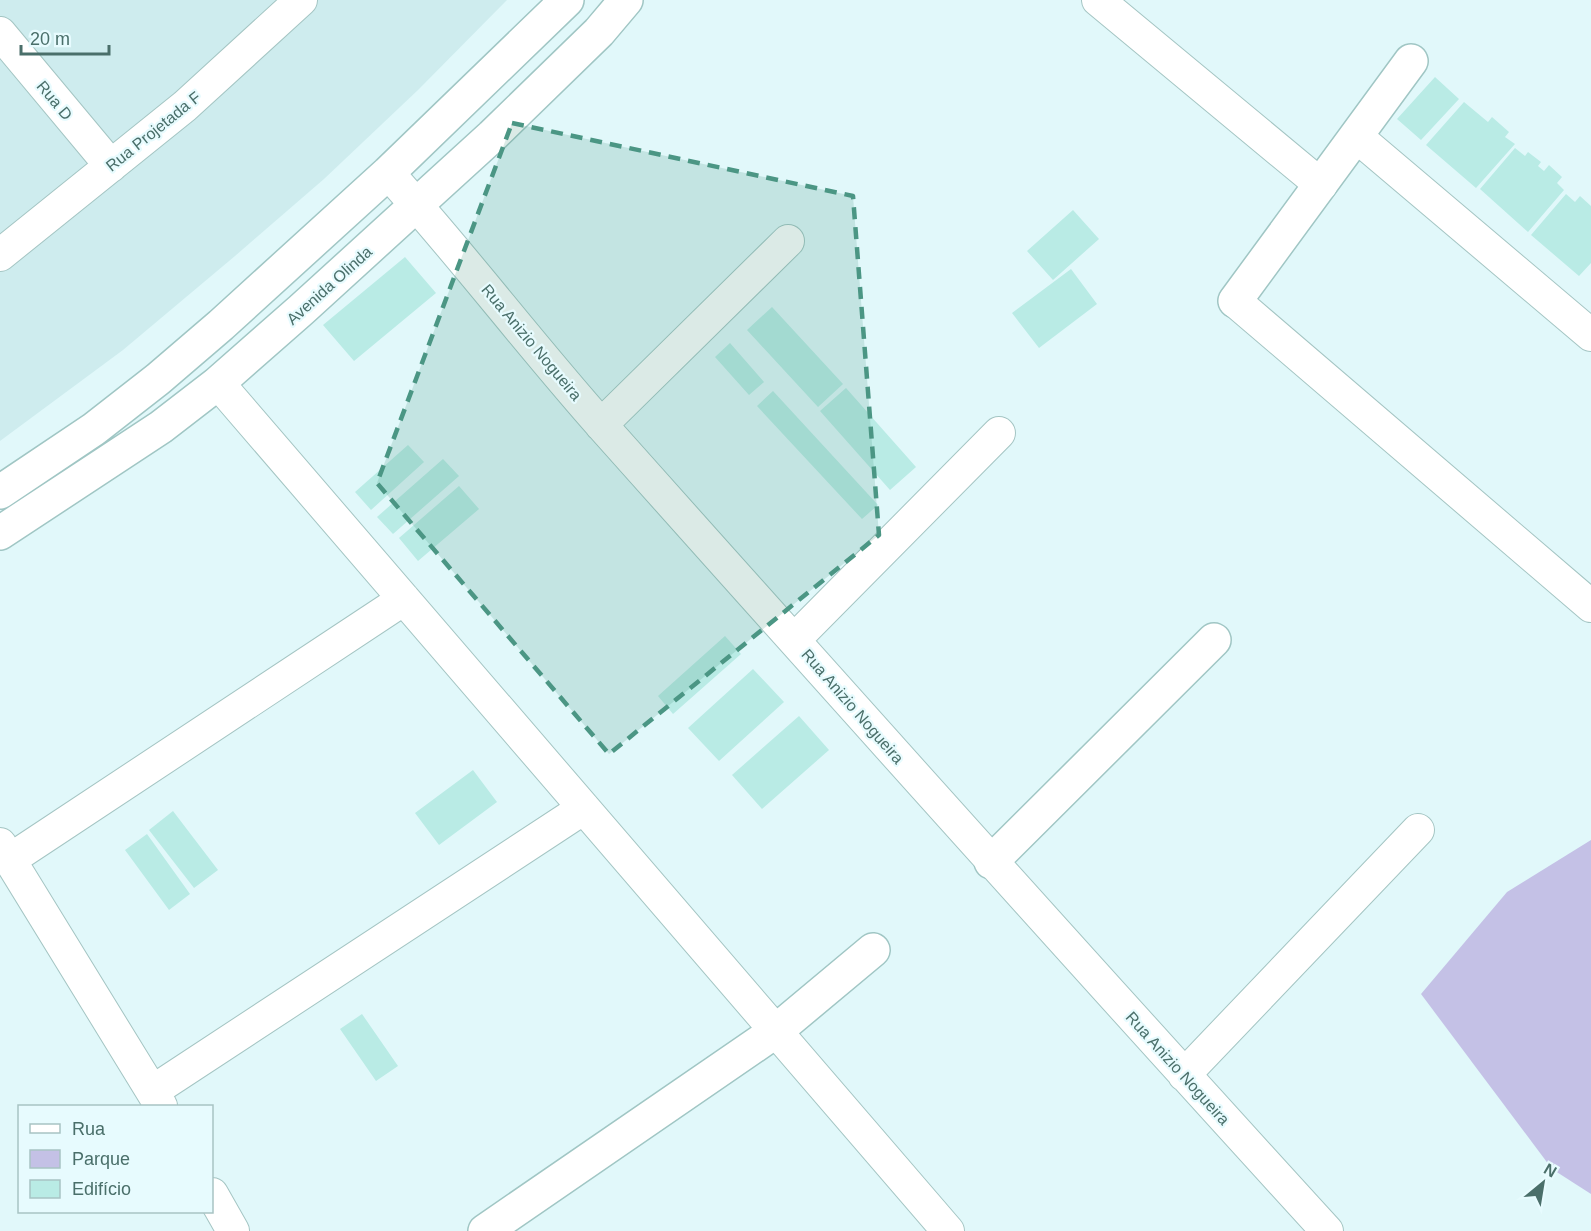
<svg xmlns="http://www.w3.org/2000/svg" width="1591" height="1231" font-family="Arial,sans-serif">
  <rect width="100%" height="100%" fill="#e1f8fa"/>
  <path fill="#ceecee" d="M0 0H507L418 90 324 179 235 256 123 350 0 441Z"/>
  <path fill="#c4c1e6" d="M1591 840V1194L1552 1169 1421 994 1507 892Z"/>
  <path fill="#b9ebe5" d="M1435 77 1459 99 1421 140 1397 119Z
    M1464 102 1488 122 1492 117 1509 132 1505 137 1515 144 1476 188 1426 145Z
    M1515 148 1525 156 1528 152 1541 162 1538 166 1544 171 1549 165 1562 177 1557 183 1564 190 1528 232 1480 189Z
    M1566 194 1575 202 1580 196 1591 206V263L1579 276 1531 235Z
    M1073 210 1099 239 1053 280 1027 251Z
    M405 257 436 293 354 361 323 325Z
    M1071 269 1097 304 1039 348 1012 313Z
    M772 307 843 384 818 407 747 330Z
    M730 343 764 382 749 395 715 357Z
    M846 388 916 467 890 490 820 411Z
    M773 391 878 505 862 519 757 406Z
    M408 445 424 462 371 510 355 492Z
    M443 459 459 476 393 534 377 517Z
    M459 486 479 509 418 561 399 538Z
    M725 636 741 654 673 714 658 696Z
    M753 669 784 702 719 761 688 728Z
    M799 716 829 750 762 809 732 775Z
    M473 770 497 802 439 845 415 813Z
    M173 811 218 870 194 888 149 830Z
    M147 834 190 894 169 910 125 850Z
    M362 1014 398 1066 376 1081 340 1029Z"/>
  <g fill="none" stroke-linecap="round" stroke-linejoin="round">
    <defs>
      <path id="street" d="M1098 0 1321 185
        M0 33 111 166
        M1356 136 1591 335
        M388 173C463 256 530 345 604 428 844 697 1084 965 1327 1231
        M0 255 185 106 301 0
        M1235 301 1591 606
        M218 383 948 1231
        M601 425 788 241
        M795 639 999 433
        M0 844 161 1106
        M11 859 404 599
        M1184 1075 1418 830
        M153 1091 584 808
        M212 1194 233 1231"/>
      <path id="secondary" d="M1235 301 1411 61
        M0 492 94 429 158 379 221 325 388 173 567 0
        M0 533 161 427 218 383 301 310 492 136 599 32 626 0
        M991 862 1214 640
        M485 1231 776 1031 873 950"/>
    </defs>
    <use href="#street" stroke="#a4c5c3" stroke-width="34"/>
    <use href="#secondary" stroke="#a0c6c4" stroke-width="36"/>
    <use href="#street" stroke="#fff" stroke-width="32"/>
    <use href="#secondary" stroke="#fff" stroke-width="33"/>
  </g>
  <path fill="#4b9684" fill-opacity="0.2" stroke="#4b9684" stroke-width="4.5" stroke-dasharray="12 8" stroke-linejoin="round" d="M512 123 853 196 879 535 609 754 377 483Z"/>
  <g text-anchor="middle" stroke-width="4.5" stroke-linejoin="round" paint-order="stroke">
    <g font-size="16" fill="#4a6f6a" stroke="#e7fbfe">
      <text transform="translate(55 100) rotate(50)" y="6">Rua D</text>
      <text transform="translate(153 131) rotate(-39)" y="6">Rua Projetada F</text>
      <text transform="translate(329 285) rotate(-42)" y="6">Avenida Olinda</text>
      <text transform="translate(532 342) rotate(50)" y="6">Rua Anizio Nogueira</text>
      <text transform="translate(853 706) rotate(49)" y="6">Rua Anizio Nogueira</text>
      <text transform="translate(1178 1068) rotate(48)" y="6">Rua Anizio Nogueira</text>
    </g>
  </g>
  <rect x="18" y="1105" width="195" height="108" fill="#e7fbfe" stroke="#a8c3c3" stroke-width="1.5"/>
  <rect x="30" y="1124" width="30" height="9" fill="#ffffff" stroke="#a8c3c3" stroke-width="1.5"/>
  <text x="72" y="1135" font-size="18" fill="#4a6f6a">Rua</text>
  <rect x="30" y="1150" width="30" height="18" fill="#c4c1e6" stroke="#a8c3c3" stroke-width="1.5"/>
  <text x="72" y="1165" font-size="18" fill="#4a6f6a">Parque</text>
  <rect x="30" y="1180" width="30" height="18" fill="#b9ebe5" stroke="#a8c3c3" stroke-width="1.5"/>
  <text x="72" y="1195" font-size="18" fill="#4a6f6a">Edifício</text>
  <g transform="translate(1543 1183) rotate(30)" stroke="#e7fbfe" stroke-width="4.5" paint-order="stroke">
  <path d="M0-4.5L10 22L0 15L-10 22Z" fill="#4a6f6a"/>
  <text y="-9" font-size="16" font-weight="bold" text-anchor="middle" fill="#4a6f6a">N</text>
  </g>
  <path d="M21 45v9h88v-9" fill="none" stroke="#4a6f6a" stroke-width="3"/>
  <text x="30" y="45" font-size="18" fill="#4a6f6a" stroke="#e7fbfe" stroke-width="4.5" paint-order="stroke">20 m</text>
</svg>
